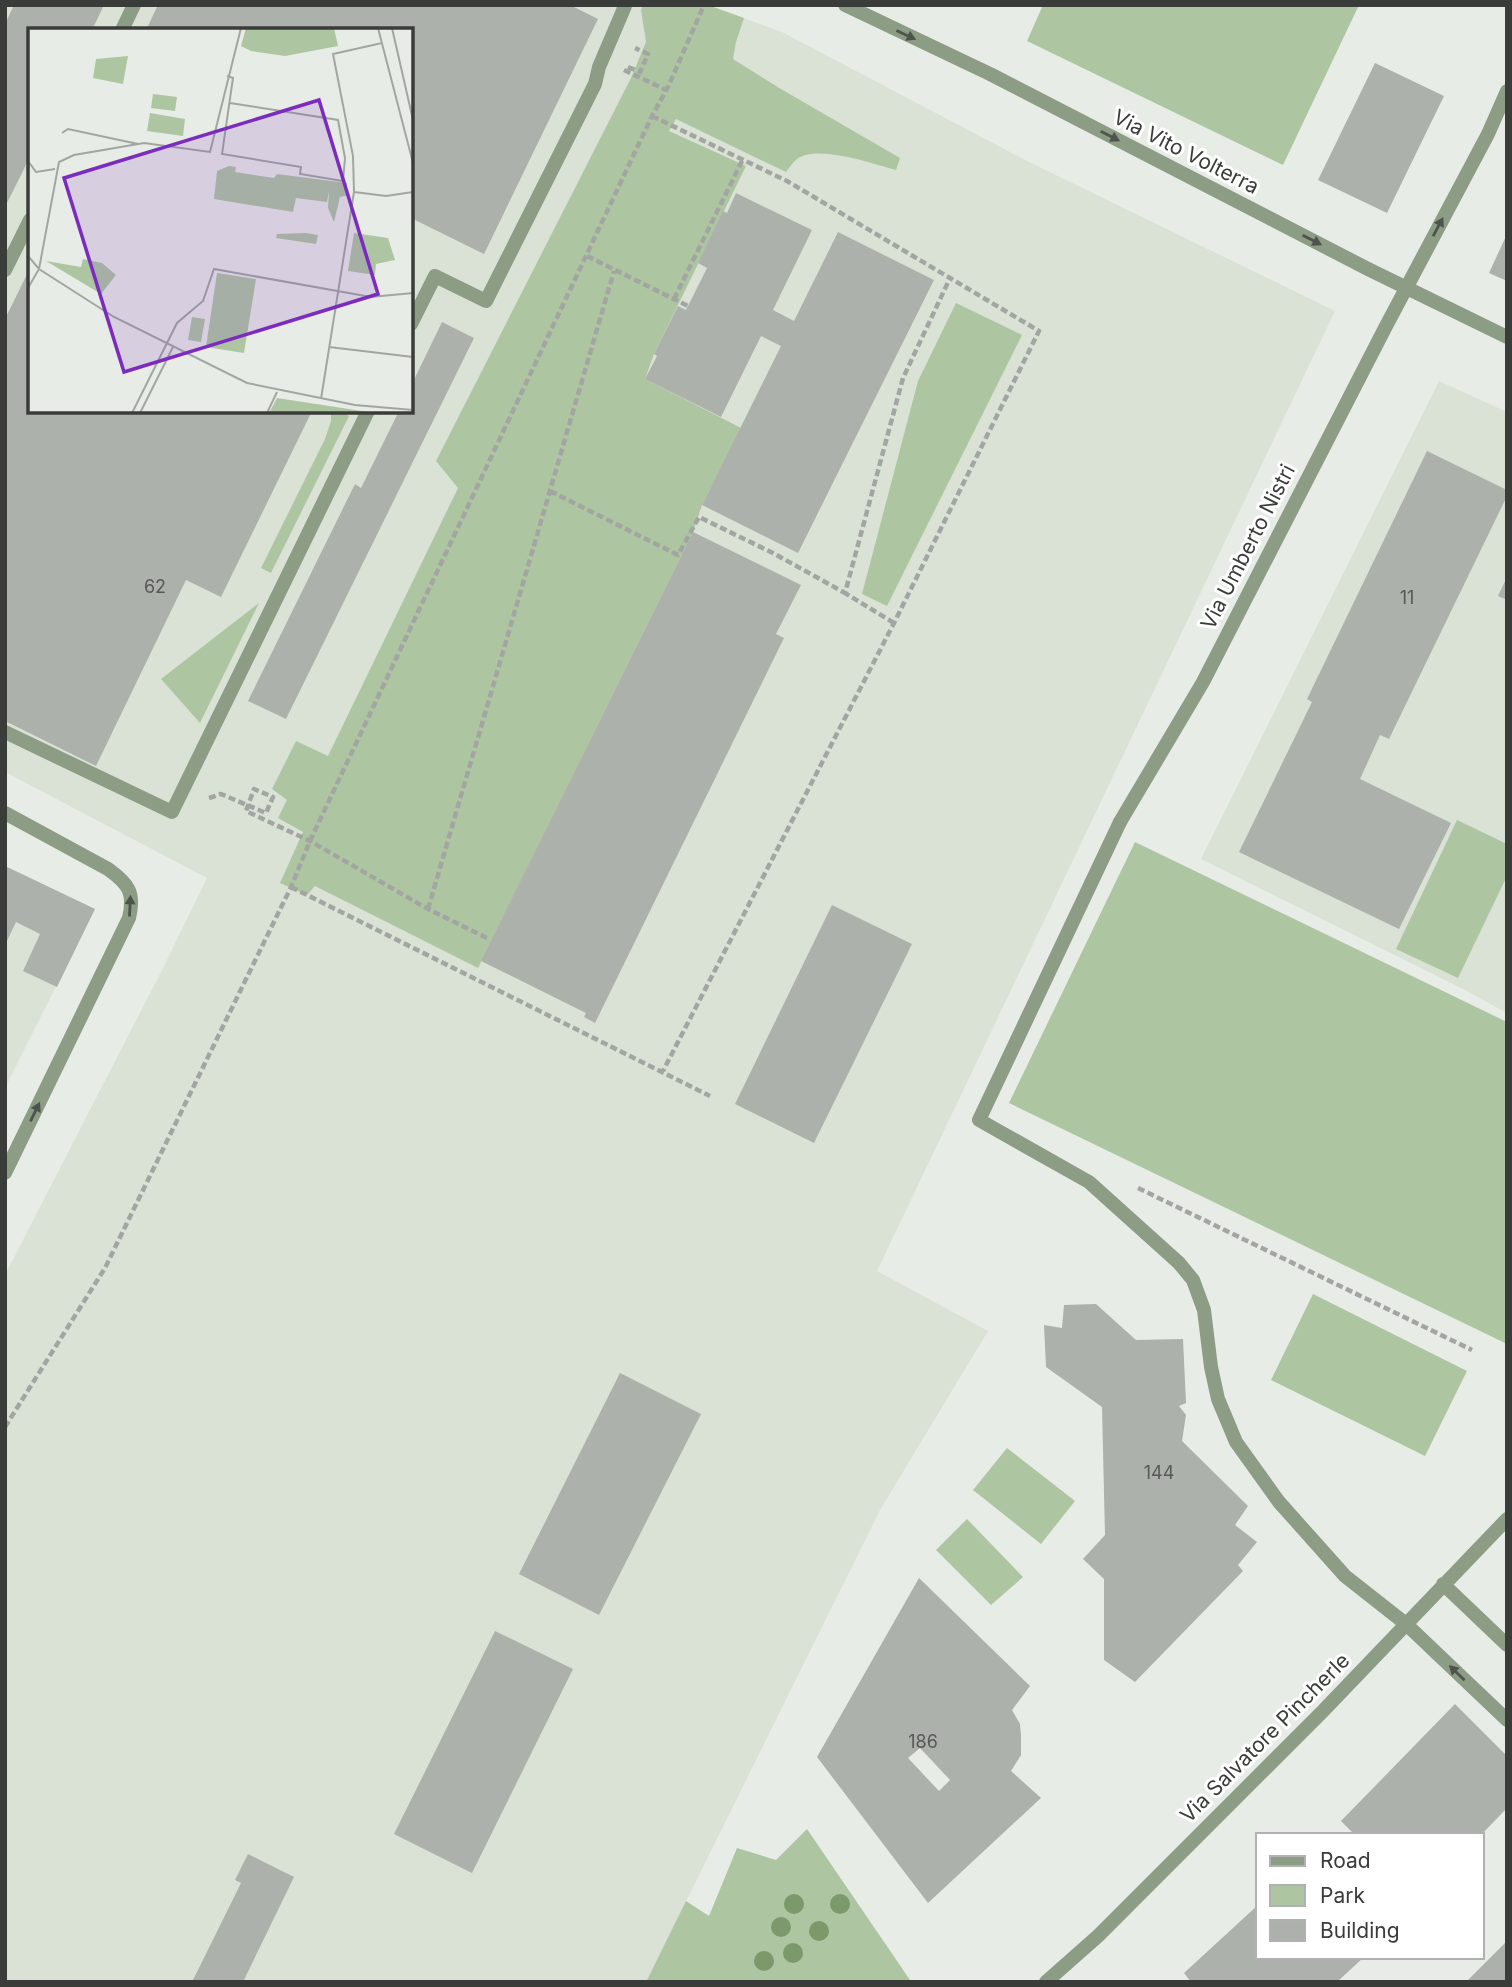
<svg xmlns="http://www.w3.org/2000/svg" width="1512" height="1987" font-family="Inter,sans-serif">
  <rect width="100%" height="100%" fill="#e8ece6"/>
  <path fill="#d9e2d5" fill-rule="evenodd" d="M5 5H708L782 32 1023 159 1335 311 877 1271 988 1331 880 1510 646 1982H5V1275L163 968 207 878 5 772ZM30 30H411V411H30Z
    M1439 381 1507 412V1013L1463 989 1201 859Z
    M5 866 95 909 5 1088Z"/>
  <path fill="#adc6a1" d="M643 5H708L744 18 736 42 733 59 781 89 900 158 896 170C873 164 818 144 797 159 793 162 789 168 786 172L676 119 669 131 746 166 654 354 645 379 741 428 702 505 693 532 478 968 315 886 307 895 280 883 303 832 278 818 287 800 272 789 296 741 328 756 458 488 436 461 631 78 646 42 641 10Z
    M1043 5H1359L1283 165 1027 41Z
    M956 303 1022 335 887 606 862 594 918 381Z
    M331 411H340L349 416 271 573 261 568 325 439 331 421Z
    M259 603 200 723 161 679Z
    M1457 820 1507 844V876L1458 978 1396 949Z
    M1135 842 1507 1022V1344L1009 1103Z
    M1313 1294 1467 1371 1425 1456 1271 1380Z
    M1007 1448 1075 1501 1041 1544 973 1490Z
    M967 1519 1023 1577 991 1605 936 1550Z
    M807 1829 910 1980 908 1982H646L686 1901 709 1916 737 1848 776 1860Z"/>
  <path fill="#adb1ab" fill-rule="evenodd" d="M14 5H104L92 30H30V157L5 207V24Z
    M158 5H570L598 19 484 254 411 218V30H146Z
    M1375 63 1444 96 1387 213 1318 180Z
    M736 193 812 230 773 310 794 321 838 232 934 280 798 553 702 505 781 346 761 336 721 417 645 379 657 356 654 354 678 306 686 310 707 268 698 263 723 211 727 213Z
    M1507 234V281L1489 273Z
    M30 268V411H312L221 597 186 580 96 766 5 721V319Z
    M442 322 474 338 286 719 248 701 355 484 361 488 399 411H411V386Z
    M1427 451 1507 490V496L1389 739 1380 735 1360 779 1451 823 1399 929 1239 852 1312 702 1307 699Z
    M693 532 801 585 776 634 784 638 595 1023 584 1017 586 1013 481 961Z
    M1507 577V600L1498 596Z
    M5 866 95 909 57 987 23 971 40 934 16 922 5 945Z
    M832 905 912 944 814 1143 735 1104Z
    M1096 1304 1136 1340 1183 1339 1186 1403 1179 1406 1186 1415 1182 1441 1248 1506 1235 1525 1257 1542 1238 1565 1243 1571 1135 1682 1104 1660V1579L1083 1559 1105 1535 1102 1407 1046 1367 1044 1325 1062 1328 1064 1305Z
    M620 1373 701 1414 599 1615 519 1574Z
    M919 1578 1030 1686 1012 1710 1020 1724 1021 1736V1755L1011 1771 1041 1798 928 1903 817 1757ZM920 1748 950 1780 939 1791 908 1758Z
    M495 1631 573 1669 472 1873 394 1834Z
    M1455 1704 1507 1756V1808L1481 1835H1355L1341 1821Z
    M248 1854 294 1877 243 1982H192L241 1883 235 1880Z
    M1258 1905V1957H1364L1337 1982H1191L1184 1973Z
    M1507 1941V1982H1466Z"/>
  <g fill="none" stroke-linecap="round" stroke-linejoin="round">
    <path stroke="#a2a5a1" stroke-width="4.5" stroke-dasharray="7 3.5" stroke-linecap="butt" d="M628 67 640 72 648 54 635 48
      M624 70 666 90
      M652 116 787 181 1039 331 894 623 663 1071
      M587 256 688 306
      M674 299 743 159
      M550 491 678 555 699 517 773 553 845 593
      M894 623 845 593 903 378 950 278
      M209 798 221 794 266 813 273 797 254 789 246 811 310 841 428 909 489 939
      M291 887 710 1096
      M428 909 614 271
      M1138 1188 1472 1350
      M5 1427 105 1268 291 887 310 841 652 116 668 87 704 5"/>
    <path stroke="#8c9c85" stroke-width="14" d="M122 30 134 5
      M5 270 30 220
      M411 324 435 276 486 301 595 84 599 67 625 6 623 5
      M5 732 172 812 368 411
      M1120 822 979 1120 1089 1182 1179 1263 1193 1280 1204 1310 1211 1367 1218 1399 1236 1442 1279 1502 1337 1567 1345 1576 1406 1624"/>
    <path stroke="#8c9c85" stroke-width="14" d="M845 5 990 74 1368 269 1507 337
      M5 813 108 869C129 884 135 893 129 918L5 1173
      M1120 822 1203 682 1385 328 1488 134 1507 91
      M1443 1584 1507 1645
      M1406 1624 1507 1720
      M1046 1982 1098 1936 1323 1711 1507 1519"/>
  </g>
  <g fill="#7d986a">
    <circle cx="794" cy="1904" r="10"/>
    <circle cx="840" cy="1904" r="10"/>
    <circle cx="781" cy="1927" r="10"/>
    <circle cx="819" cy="1931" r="10"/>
    <circle cx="793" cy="1953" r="10"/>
    <circle cx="764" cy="1961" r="10"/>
  </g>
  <defs><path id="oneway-solid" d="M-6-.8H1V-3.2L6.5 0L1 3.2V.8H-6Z" transform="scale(1.75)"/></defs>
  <g fill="#4e544d">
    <use href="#oneway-solid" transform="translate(906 35) rotate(25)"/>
    <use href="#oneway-solid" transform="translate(1110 136) rotate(27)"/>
    <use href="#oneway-solid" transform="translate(1438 227) rotate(-62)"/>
    <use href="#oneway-solid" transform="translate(1312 240) rotate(27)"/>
    <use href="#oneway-solid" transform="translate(130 906) rotate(-87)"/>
    <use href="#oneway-solid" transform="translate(35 1112) rotate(-64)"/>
    <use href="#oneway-solid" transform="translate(1457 1673) rotate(-136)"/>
  </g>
  <g text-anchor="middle" stroke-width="6" stroke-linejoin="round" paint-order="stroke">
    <g font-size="18" fill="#575956">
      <text x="155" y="593">62</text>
      <text x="1407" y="604">11</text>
      <text x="1159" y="1479">144</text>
      <text x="923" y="1748">186</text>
    </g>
    <g font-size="21" fill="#3a3c3a" stroke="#fff">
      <text transform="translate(1186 152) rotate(27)" y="7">Via Vito Volterra</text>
      <text transform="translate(1248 547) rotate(-63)" y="7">Via Umberto Nistri</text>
      <text transform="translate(1265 1738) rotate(-45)" y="7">Via Salvatore Pincherle</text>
    </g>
  </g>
  <g transform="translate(28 28)">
    <rect width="385" height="385" fill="#e8ece6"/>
    <path d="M218 0H306L310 18 257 28 223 23 213 18ZM100 28 95 56 65 50 68 31ZM125 66 149 69 147 83 123 80ZM122 85 157 91 155 108 119 103ZM201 138 208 139 207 144 246 150 249 146 319 155 318 168 312 169 306 194 300 180 301 163 299 174 268 170 265 184 186 171 189 143ZM326 205 360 210 367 232 348 236 347 247 320 243ZM249 206 278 205 290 207 288 216 248 210ZM55 231 74 235 88 247 73 266 18 233 53 239ZM189 245 228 251 216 325 178 319ZM164 289 177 291 173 314 160 312ZM249 370 347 385H241Z" fill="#adc6a1"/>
    <path fill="none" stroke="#a2a6a1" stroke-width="2" d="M350 0 385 135M364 0 385 92M199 48 205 50 194 126 273 139 272 146 315 153 317 130 310 92 202 75M34 105 40 101 110 116M0 133 8 144 27 141M326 164 358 168 385 164M0 228 11 241 86 289 219 355 327 377 385 382M0 260 11 241 31 134 46 127 116 115 182 124 213 0M301 319 385 329M293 371 326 164 325 128 305 26 354 15M104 385 149 295 175 273 186 241 343 269 385 265M112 385 145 319M239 385 249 364"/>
    <path fill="#7b2cbf" fill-opacity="0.15" stroke="#7b2cbf" stroke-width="3.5" d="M291 72 350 266 96 344 36 150Z"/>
    <rect width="385" height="385" fill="none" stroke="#3a3c3a" stroke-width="3.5"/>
  </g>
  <rect width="1512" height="1987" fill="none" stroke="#3a3c3a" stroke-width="14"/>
  <rect x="1256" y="1833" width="228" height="126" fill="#ffffff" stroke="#b0b1b0" stroke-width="2"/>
  <rect x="1270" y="1856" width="35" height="10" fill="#8c9c85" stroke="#b0b1b0" stroke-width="2"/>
  <text x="1320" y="1868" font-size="21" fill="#3a3c3a">Road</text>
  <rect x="1270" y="1885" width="35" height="21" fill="#adc6a1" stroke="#b0b1b0" stroke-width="2"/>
  <text x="1320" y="1903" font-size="21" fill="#3a3c3a">Park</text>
  <rect x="1270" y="1920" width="35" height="21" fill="#adb1ab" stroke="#b0b1b0" stroke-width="2"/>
  <text x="1320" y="1938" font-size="21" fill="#3a3c3a">Building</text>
</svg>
